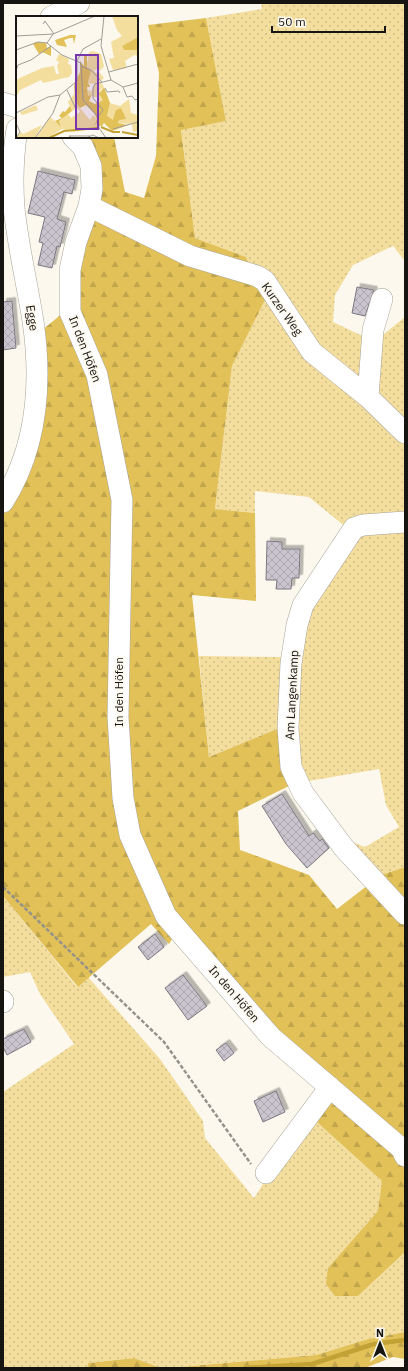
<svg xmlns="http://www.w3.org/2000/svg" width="408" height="1371" font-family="'IBM Plex Sans',sans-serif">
  <defs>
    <pattern id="grass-dots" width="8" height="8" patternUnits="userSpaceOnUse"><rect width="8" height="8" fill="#f4de9e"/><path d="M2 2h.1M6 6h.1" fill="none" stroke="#d0be87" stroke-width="1.8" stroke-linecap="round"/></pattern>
    <pattern id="forest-firs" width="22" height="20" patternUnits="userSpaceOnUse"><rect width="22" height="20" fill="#e2c158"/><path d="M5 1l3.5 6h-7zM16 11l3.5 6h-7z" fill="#c1a54c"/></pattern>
    <pattern id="building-cross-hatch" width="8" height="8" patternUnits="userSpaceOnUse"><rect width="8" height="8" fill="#c9c4ce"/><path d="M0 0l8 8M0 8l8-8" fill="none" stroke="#aca8b0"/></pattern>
    <filter id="shadow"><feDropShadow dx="3.5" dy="-3.5" stdDeviation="0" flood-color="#0004"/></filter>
  </defs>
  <rect width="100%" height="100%" fill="#fcf8ee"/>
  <path fill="url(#grass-dots)" d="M261 3H405V261L393 246 353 265 335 295 333 322 369 339 366 390 352 380 251 270 246 257 195 238 181 129 226 121 206 18 262 9Z
    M269 292 405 440V517L347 528 309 497 255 491V513L215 509 232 366Z
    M405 317V426L373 395 374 342Z
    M405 526V867L381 875 340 837 365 847 399 827 386 805 379 769 303 782 292 727 302 626 351 535Z
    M199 656 287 657 284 726 209 757Z
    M3 896 77 987 88 977 160 1059 203 1121 205 1138 254 1198 308 1114 382 1181 379 1211 328 1268 358 1296 405 1252V1332L368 1339 316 1355 169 1368H161L134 1358 88 1363 87 1368H3V1092L74 1044 40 994 30 972 3 977Z"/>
  <path fill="url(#forest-firs)" d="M206 18 226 121 181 130 195 238 246 257 251 270 269 292 232 366 215 509 255 513 256 601 192 595 209 757 284 726 295 783 238 811 240 850 309 875 337 909 381 875 405 867V1252L358 1296H335L326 1284 328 1268 378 1211 382 1181 308 1114 325 1075 174 936 169 944 151 924 78 987 3 896V513L9 505 41 331 64 312 82 244 84 137H114L125 192 144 198 156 156 159 73 148 25Z
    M405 1332V1359L393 1357 365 1368H169L316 1355 368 1339Z
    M134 1358 161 1368H87L88 1363Z"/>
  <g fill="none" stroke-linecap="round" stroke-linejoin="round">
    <path stroke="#c3a235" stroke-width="4.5" d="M245 1368 312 1364 374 1344 405 1340"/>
  </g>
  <path fill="url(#building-cross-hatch)" stroke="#7c7881" filter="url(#shadow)" d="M38 171 75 180 72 194 64 192 57 219 66 222 60 247 57 246 52 268 38 265 43 243 39 242 45 217 28 213Z
    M357 287 374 290 365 316 352 313Z
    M12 301 16 348 3 350V302Z
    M267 541 282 542V549H300L299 578H292L291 589H276L277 580H266Z
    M282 794 309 836 313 833 320 841 322 839 329 848 307 868 286 844 262 806Z
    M155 934 164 947 148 960 138 947Z
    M183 975 207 1006 188 1020 165 988Z
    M24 1029 31 1042 7 1055 3 1047V1039Z
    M226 1043 234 1053 224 1061 216 1050Z
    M276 1091 285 1112 263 1122 254 1101Z"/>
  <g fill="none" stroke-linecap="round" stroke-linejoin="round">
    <defs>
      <path id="minor" d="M51 17 79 3
        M3 103 17 107
        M73 137 83 147 91 166 92 189 89 206 76 242 70 270V312L97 375 122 500 118 717 123 798 130 835 166 916 271 1037 402 1149 405 1156
        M89 206 190 256 257 276 265 281 312 352 368 397 405 433
        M368 397 373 330 382 299
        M3 502C37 448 42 383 33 321 27 283 18 246 14 208 12 181 13 155 17 129
        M405 522 363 525 354 528 303 605 297 625 291 663 288 728 291 767 303 793 344 848 405 914
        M3 1001V1002
        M266 1173 330 1087"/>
    </defs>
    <use href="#minor" stroke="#a6a399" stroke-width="22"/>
    <path stroke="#94928b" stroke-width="2.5" stroke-dasharray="4 2" stroke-linecap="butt" d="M3 887 164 1042 251 1164"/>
    <use href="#minor" stroke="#fff" stroke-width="21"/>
  </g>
  <g text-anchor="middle" stroke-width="3.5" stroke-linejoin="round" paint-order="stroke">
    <g font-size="12" fill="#161512" stroke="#fcf8ee">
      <text transform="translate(282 309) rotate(55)" y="4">Kurzer Weg</text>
      <text transform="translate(32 318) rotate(81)" y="4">Egge</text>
      <text transform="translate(85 349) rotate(69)" y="4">In den Höfen</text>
      <text transform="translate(119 692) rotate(-90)" y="4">In den Höfen</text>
      <text transform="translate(292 695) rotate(-87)" y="4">Am Langenkamp</text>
      <text transform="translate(234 994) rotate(49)" y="4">In den Höfen</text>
    </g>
  </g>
  <g transform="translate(16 16)">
    <rect width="122" height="122" fill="#fcf8ee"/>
    <path d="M96 0H122V21L106 30 108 34H122V40L118 39 109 45 111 52 97 54 93 43 98 42 95 26 106 20 101 14ZM77 35 85 38 88 50 84 55 82 52 78 55 80 57 83 56 88 62 84 65 88 71 84 74 87 84 81 86V81H77L76 78 72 80 71 74 76 75 79 68 72 67 75 54 71 52 70 46 72 45 73 36ZM43 38 53 43 52 48 55 49 56 57 53 61 27 67 25 64 4 74 1 79 0 64 6 61 26 52 38 50 40 58H43L41 50 43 46 40 44ZM58 78 64 92 74 104 77 99 81 103 78 108 83 106V112L57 116 46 113 33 121 20 122 34 101 45 110 43 105 52 98 55 102 64 96 62 92 56 95 52 86ZM113 83 115 97 122 99V115L117 116 116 108 102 107 103 104 97 105 91 100 94 87 104 90ZM20 89 22 94 6 99 4 96ZM26 109 19 122 1 121 5 116 7 118Z" fill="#f4de9e"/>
    <path d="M54 19H60L58 28 57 22H54L48 24 51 31 41 29 39 24ZM122 21V34H108L106 30ZM20 26 30 27 31 32 35 30V40L26 36 23 38 17 28ZM68 40H71V52L75 55 72 66 74 71H71L72 80 76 78 73 85 79 88 87 84 83 78 88 71 94 87 91 100 97 104 100 94 105 92 110 103 103 104 102 107 112 109 96 115 88 107 86 110H83V106L78 109 81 103 78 97 70 89 64 92 59 85 58 69 64 56V45L68 50ZM54 90 56 95 43 105 45 111 39 105 46 102 43 100 47 95 49 96Z" fill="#e2c158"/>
    <path fill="none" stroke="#c3a235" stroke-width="2" d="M85 111 97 116H104M106 116 122 119M33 122 48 115 82 112"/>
    <path fill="none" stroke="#a09d96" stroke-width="1" d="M88 0 85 30 95 64 107 71 122 67M27 8 29 5 38 18M37 18 31 27 46 39 65 47 67 84 82 101 83 112 90 122M0 20 37 18 79 0M0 34 22 26 31 27M65 50 75 54 86 66M0 55 2 49 15 44 35 30M93 56 122 48M107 71 111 81 116 80 119 84 122 83M89 72 91 76 103 75 104 77M51 74 60 93M0 97 32 81 44 79M82 101 87 94 77 82V72L79 68 95 64M0 107 4 116 0 122M97 113 122 106M55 121 53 120H74M19 122 37 97 44 79 61 65V45L67 33 85 23M70 122 77 119 83 122"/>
    <path fill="#7737ab" fill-opacity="0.15" stroke="#7737ab" stroke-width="2" d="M60 39H82V113H60Z"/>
    <rect width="122" height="122" fill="none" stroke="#161512" stroke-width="2"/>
  </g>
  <rect width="408" height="1371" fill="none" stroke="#161512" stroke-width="8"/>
  <g transform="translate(380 1343)" stroke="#fcf8ee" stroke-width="3" paint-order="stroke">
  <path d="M0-3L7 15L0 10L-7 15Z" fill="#161512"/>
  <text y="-6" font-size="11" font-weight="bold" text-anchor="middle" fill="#161512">N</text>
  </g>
  <path d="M272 26v6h113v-6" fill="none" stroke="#161512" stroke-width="2"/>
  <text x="278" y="26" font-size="12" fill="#161512" stroke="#fcf8ee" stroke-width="3" paint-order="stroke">50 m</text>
</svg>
